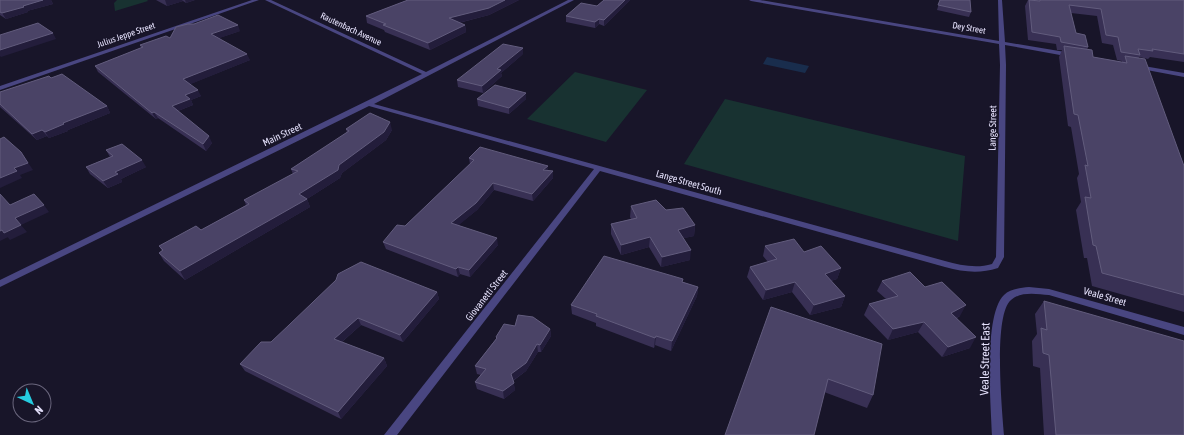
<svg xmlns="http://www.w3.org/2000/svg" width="1184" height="435" font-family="'Asap Condensed',sans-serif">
  <rect width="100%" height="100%" fill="#181529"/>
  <path fill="#183231" d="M117 0H147L148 1 115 11 114 3Z
    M575 72 647 90 606 142 527 119Z
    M725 99 965 156 958 241 684 164Z"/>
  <path fill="#192d4d" d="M767 57 809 66 805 73 763 64Z"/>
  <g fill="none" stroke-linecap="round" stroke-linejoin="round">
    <path fill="#494681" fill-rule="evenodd" d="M252 0H259L0 90V86Z
      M265 0H271L426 72 568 0H574L374 104 945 261C960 265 976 269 992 264L996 257 1000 65 999 44 751 1 749 0H760L999 41 998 0H1002L1005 42 1071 53 1074 55 1071 57 1005 45 1006 65 1004 257 998 268C979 274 964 272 945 267L600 171 397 435H384L594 169 369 106 0 287V280L422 74Z
      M1138 65 1184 73V77L1136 68 1135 67Z
      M1029 287 1049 289 1184 327V335L1049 295C1037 294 1021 291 1011 300 993 315 1002 410 1004 435H992C991 406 983 315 1004 295 1010 289 1020 288 1029 287Z"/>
  </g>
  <path fill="#383054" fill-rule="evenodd" d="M0 0H51L53 4 27 11 28 12 6 19 0 15Z
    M156 0H195L186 3 183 1 167 6Z
    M408 0H519L489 15 459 23 465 25 466 32 430 50 385 32 384 30 367 23 366 16Z
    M604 0H630L604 26 599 24 595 28 566 22V16L597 6Z
    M940 0 971 12 969 17 937 10Z
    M1028 0H1184V62L1150 57 1148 59 1139 57V58L1184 166V312L1092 286 1087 258H1084L1076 210 1081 202 1077 178 1079 174 1071 127 1068 126 1059 57 1062 50H1057L1056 44 1028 40 1025 6ZM1071 13 1097 16 1102 43 1113 45 1117 60 1122 61V62L1093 57 1087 50 1088 47 1076 33Z
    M240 31 219 38 250 60 190 84 201 96 191 100 193 105 178 111 212 143 206 151 158 118 156 119 98 72 95 66 141 48 140 45 170 38Z
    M523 54 501 73 502 76 483 93 458 87 457 80Z
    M51 78 107 106 110 113 68 130V131L49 138 47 136 37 140 0 107V92Z
    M526 93V99L509 114 478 106 477 99Z
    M346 129 392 130 386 140 342 173 340 178 307 199 310 207 185 280 164 261 159 253 162 251 159 246 201 230 246 205 244 200 293 174 291 169 347 133Z
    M106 150 146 167 121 179 122 182 108 188 90 174 86 167 110 157Z
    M469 158 553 171V178L533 201 494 190 477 210 458 225 498 245 470 277 460 274 458 277 386 249 383 242 405 226 470 164Z
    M631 206 666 210 695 225 694 236 684 238 690 260 661 267 649 247 621 255 611 234V224L631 219 630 217Z
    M765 246 804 252 841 268 837 279 831 281 845 296 841 307 810 315 792 292 763 300 747 277 750 267 768 262 763 256Z
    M882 281 925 287 960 316 957 318 970 348 942 357 918 332 888 340 864 315 869 304 886 299 877 291Z
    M683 282 698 287 697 296 671 351 655 345 654 348 596 326V323L572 314 571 305Z
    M437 292 439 299 403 342 361 325 342 342 384 358 387 366 341 419 245 371 240 364 271 342Z
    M1044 301 1184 435H1044L1040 368 1033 366 1032 341 1037 334 1035 314Z
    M771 307 873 395 867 408 824 392Z
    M550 329 551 336 541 352H538L526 371 513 381 515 390 504 399 477 389 475 382 481 375 477 374 475 366 496 339V337Z"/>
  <path fill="#231d3b" d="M43 0H51L53 4 27 11 28 12 6 19 2 13 23 6Z
    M165 0H182L183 1 167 6Z
    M185 0H195L186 3Z
    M505 0H519L489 15 450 25 449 18Z
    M625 0H630L604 26V20Z
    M599 19V24L595 28V22Z
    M238 25 240 31 214 40 211 34Z
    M465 25 466 32 430 50 428 43Z
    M53 33 56 39 1 57 0 56V50Z
    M523 48V54L501 73 502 76 483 93 482 86 497 69Z
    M247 54 250 60 186 86 183 79Z
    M198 90 201 96 191 100 193 105 175 112 172 106 185 95Z
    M526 93V99L509 114V108Z
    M107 106 110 113 68 130V131L49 138 45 132 63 123Z
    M154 112 158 118 156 119 152 113Z
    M390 122 392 130 386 140 342 173 340 178 307 199 310 207 185 280 180 271 299 194 339 165Z
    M42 130 47 136 37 140 32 134Z
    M209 136 212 143 206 151 203 144Z
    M21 152 33 170 20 175 22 178 0 188V178L14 168Z
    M142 160 146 167 121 179 122 182 108 188 103 181 115 172Z
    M548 166V173L543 170Z
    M553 171V178L533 201 532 194Z
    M493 183 494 190 477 210 453 230 451 223Z
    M44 205 49 212 21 225 15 218Z
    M21 225 27 232 10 240 4 233Z
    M695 225 694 236 676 240 678 230Z
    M2 230 8 237 0 241V231Z
    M650 237 649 247 621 255V245Z
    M497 238 498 245 470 277 469 270Z
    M691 250 690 260 661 267 662 257Z
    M458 267 460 274 458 277 456 269Z
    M841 268 837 279 821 284 825 274Z
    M795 282 792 292 763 300 766 290Z
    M698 287 697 296 671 351 672 341Z
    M437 292 439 299 403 342 400 335Z
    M845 296 841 307 810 315 814 305Z
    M966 305 960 316 945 323 951 313Z
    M358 318 361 325 337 346 334 339Z
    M924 322 918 332 888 340 893 329Z
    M550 329 551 336 541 352 540 345Z
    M656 336 655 345 654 348 655 338Z
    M976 337 970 348 942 357 948 347Z
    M537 344 538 352 526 371 512 381 511 374Z
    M384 358 387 366 341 419 338 412Z
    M514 383 515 390 504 399 503 391Z"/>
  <path fill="#4a4366" stroke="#625c7d" d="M0 0H43L23 6 24 7 2 13 0 12Z
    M408 0H505L489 8 449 18 465 25 428 43 383 25 386 24 366 16Z
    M604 0H625L604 20 599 19 595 22 566 16 581 3 597 6Z
    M940 0H970L971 12 938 5Z
    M1029 0 1040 1V0H1184V54L1152 49 1153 51 1138 49 1140 55 1121 52 1118 37 1106 35 1101 9 1069 5 1076 33 1085 35 1088 47 1061 42 1060 37 1032 32Z
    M218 15 238 25 211 34 247 54 183 79 198 90 185 95 190 99 172 106 209 136 203 144 154 112 152 113 95 66 143 47 140 45 166 36 170 38 176 27 188 24H194Z
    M38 23 53 33 0 50V35Z
    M503 44 523 48 497 69 501 70 482 86 457 80Z
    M1064 46 1092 50 1093 57 1127 63 1125 56 1145 59 1184 166V295L1102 273 1096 246 1093 245 1085 197 1091 198 1085 165 1088 166 1078 115 1074 114Z
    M62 74 107 106 63 123 64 124 45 132 42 130 32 134 0 104V92L49 76 51 78Z
    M495 85 526 93 509 108 477 99Z
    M370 113 390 122 384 132 339 165 338 170 299 194 307 199 180 271 159 253 163 250 159 246 196 226 201 230 249 204 244 200 298 171 291 169 349 131 346 129Z
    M4 137 21 152 28 163 14 168 17 171 0 178V139Z
    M122 144 142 160 115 172 118 174 103 181 86 167 113 156 106 150Z
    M480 147 548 166 543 170 553 171 532 194 493 183 476 203 451 223 497 238 469 270 458 267 456 269 383 242 397 225 405 226 474 160 469 158Z
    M0 194 10 205 34 194 44 205 15 218 21 225 4 233 2 230 0 231Z
    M656 200 666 210 683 208 695 225 678 230 691 250 662 257 650 237 621 245 611 224 637 218 631 206Z
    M794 239 804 252 821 246 841 268 825 274 845 296 814 305 795 282 766 290 750 267 777 259 765 246Z
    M604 256 683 279 682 282 698 287 672 341 656 336 655 338 596 316 597 314 571 305Z
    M361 262 437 292 400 335 358 318 334 339 384 358 338 412 240 364 261 342H271L289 325 336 280 338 274Z
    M910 272 925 287 942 282 966 305 951 313 976 337 948 347 924 322 893 329 869 304 898 296 882 281Z
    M1044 301 1184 341V435H1056L1049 355 1043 353 1041 328 1047 330Z
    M771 307 882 344 873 395 828 379 814 435H725Z
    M518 315 533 317 550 329 540 345 537 344 526 363 511 374 514 383 503 391 475 382 486 369 475 366 497 338 496 337 504 324 515 326Z"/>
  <g text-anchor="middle" stroke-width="3" stroke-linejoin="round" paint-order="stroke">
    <g font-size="9" fill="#e4e0fb" stroke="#181529">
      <text transform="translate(969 28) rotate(10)" y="3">Dey Street</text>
      <text transform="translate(351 29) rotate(25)" y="3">Rautenbach Avenue</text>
      <text transform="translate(126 35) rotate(-19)" y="3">Julius Jeppe Street</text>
    </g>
    <g font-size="10" fill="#e4e0fb" stroke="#181529">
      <text transform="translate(992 128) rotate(-89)" y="4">Lange Street</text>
      <text transform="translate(282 134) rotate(-25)" y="4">Main Street</text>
      <text transform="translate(689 182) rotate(16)" y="4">Lange Street South</text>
      <text transform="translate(486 295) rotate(-52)" y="4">Giovanetti Street</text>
      <text transform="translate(1105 296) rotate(16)" y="4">Veale Street</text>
    </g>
    <g font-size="12" fill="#e4e0fb" stroke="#181529">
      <text transform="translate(985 359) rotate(-89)" y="4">Veale Street East</text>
    </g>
  </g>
  <g transform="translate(32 403) rotate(136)"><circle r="19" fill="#181529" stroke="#6a667d"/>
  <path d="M0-3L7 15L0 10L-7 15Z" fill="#26cce1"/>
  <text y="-6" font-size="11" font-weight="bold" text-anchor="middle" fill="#e4e0fb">N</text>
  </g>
</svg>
